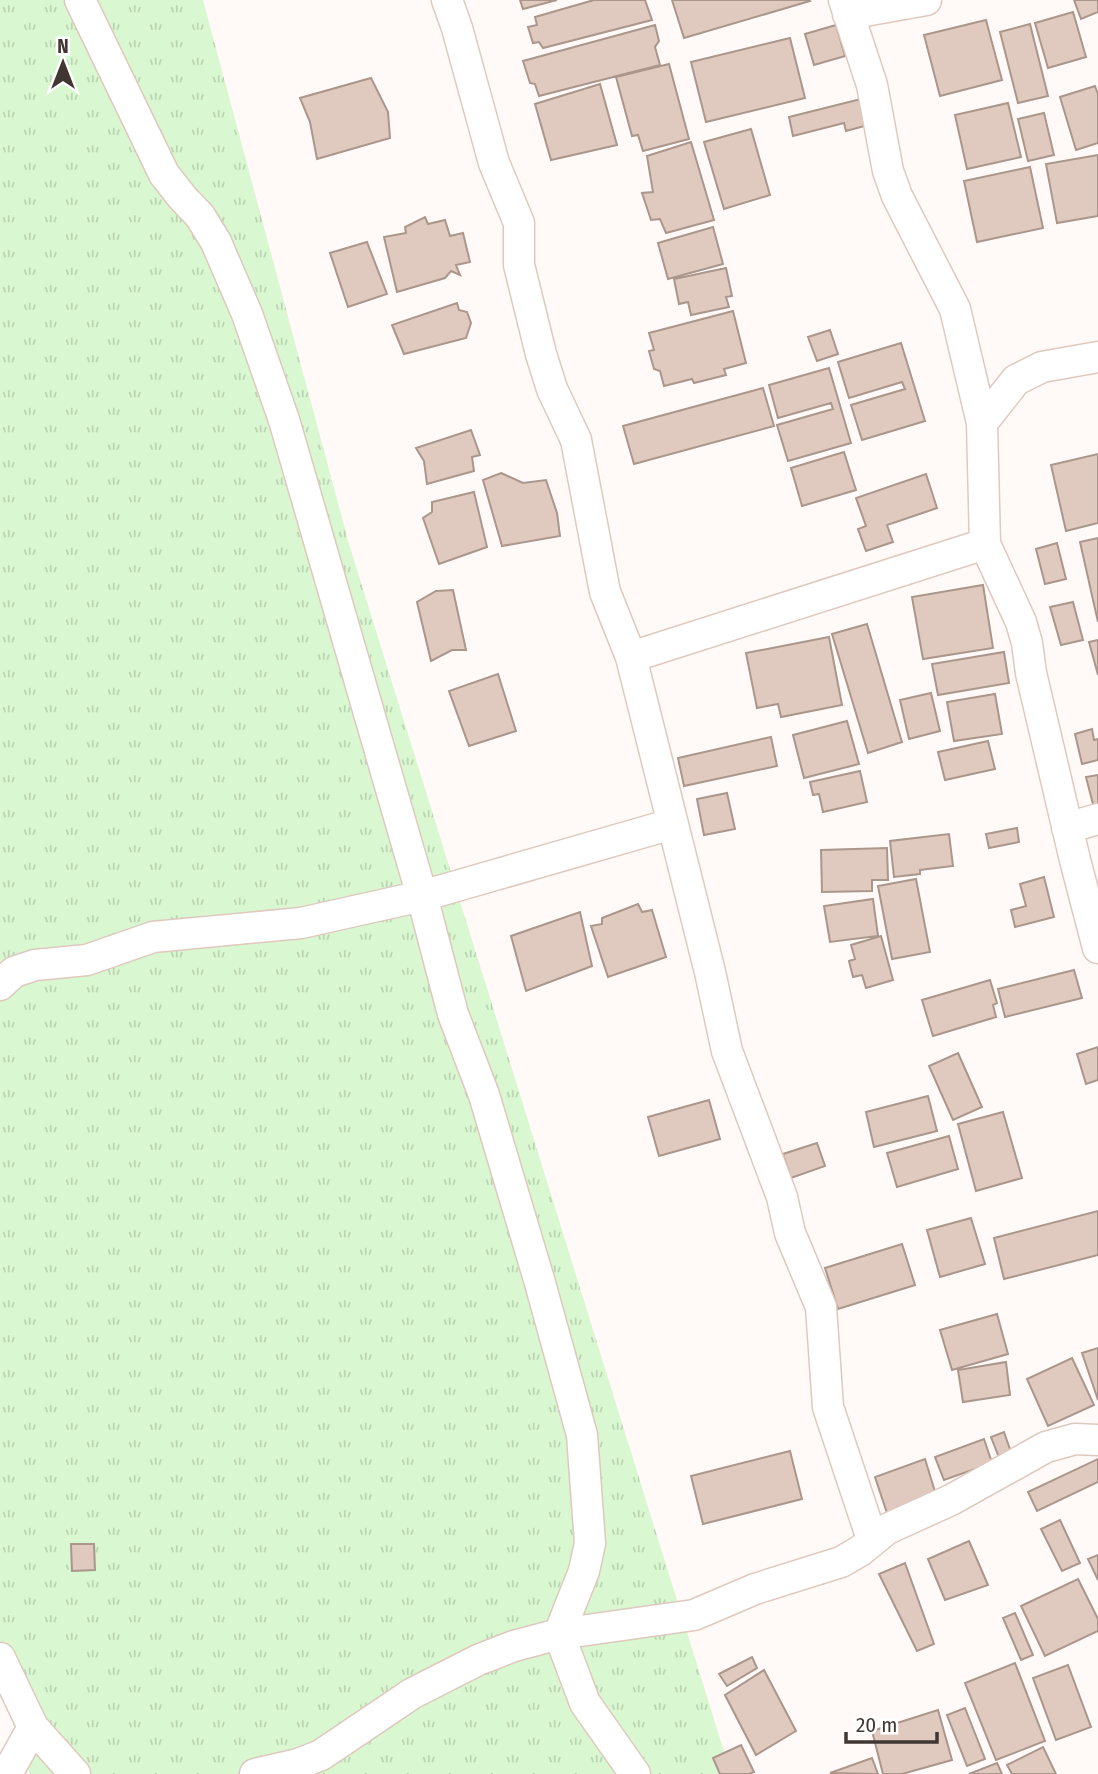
<svg xmlns="http://www.w3.org/2000/svg" width="1098" height="1774" font-family="'Fira Sans Condensed',sans-serif">
  <defs>
    <pattern id="grass-tufts" width="24" height="20" patternUnits="userSpaceOnUse" patternTransform="scale(1.75)"><rect width="24" height="20" fill="#d9f7d0"/><path d="M3 7l-1-3M5 7V3M7 7l1-3M15 17l-1-3M17 17v-4M19 17l1-3" fill="none" stroke="#bbd4b3"/></pattern>
  </defs>
  <rect width="100%" height="100%" fill="#fffaf8"/>
  <path fill="url(#grass-tufts)" d="M0 0H203L349 544 731 1774H30L0 1685Z"/>
  <path fill="#e0cabf" stroke="#ab968c" stroke-width="2" d="M520 0H557L523 9Z
    M594 0H645L652 20 543 48 539 42 533 43 528 27 537 25 535 17Z
    M672 0H809L810 1 684 38Z
    M1074 0H1098V12L1081 19Z
    M1073 12 1086 57 1048 68 1035 23Z
    M986 20 1002 80 940 96 924 35Z
    M1030 24 1048 96 1018 103 1000 32Z
    M655 25 659 41 655 47 660 65 539 96 535 84 530 83 523 61Z
    M836 25 845 56 814 65 805 34Z
    M790 38 805 98 706 122 691 62Z
    M669 64 689 139 643 151 638 135 632 136 616 77Z
    M371 78 388 112 390 138 317 159 310 122 300 98Z
    M600 84 617 145 551 160 535 104Z
    M1095 86 1098 94V143L1076 150 1060 97Z
    M861 99 868 125 846 131 844 123 793 136 789 117Z
    M1008 103 1021 157 967 169 955 115Z
    M1044 113 1054 155 1028 161 1018 119Z
    M751 129 770 195 724 209 704 142Z
    M691 142 714 220 666 233 660 219 651 220 642 193 653 192 647 156Z
    M1098 155V216L1057 223 1046 164Z
    M1030 167 1043 228 977 242 964 181Z
    M425 217 428 224 445 220 450 236 463 233 470 262 456 265 460 275 451 271 445 278 397 292 384 237 406 233 405 227Z
    M713 227 723 264 668 279 658 243Z
    M367 242 387 294 348 307 330 253Z
    M726 268 732 296 726 297 729 307 691 315 688 302 679 304 674 279Z
    M457 303 459 310 467 312 471 323 466 338 404 354 392 325Z
    M733 311 746 363 724 369 726 375 694 383 692 379 664 386 660 371 654 369 649 351 654 350 649 333Z
    M830 330 838 354 817 361 808 337Z
    M901 343 925 421 862 440 851 405 905 389 902 382 849 398 838 362Z
    M829 368 851 443 788 461 777 425 833 409 831 403 778 418 769 385Z
    M763 388 774 426 634 464 623 426Z
    M471 430 480 455 472 457 474 471 427 484 424 461 416 448Z
    M844 452 856 490 802 506 791 468Z
    M1098 454V523L1066 531 1051 465Z
    M501 473 523 483 546 480 557 513 560 536 502 546 483 480Z
    M926 474 937 508 887 525 893 542 866 551 858 529 866 526 856 498Z
    M474 492 487 547 439 564 423 518 432 512V502Z
    M1098 538V622L1080 542Z
    M1057 543 1066 579 1045 584 1036 549Z
    M983 585 993 648 923 659 912 597Z
    M453 590 466 650H452L431 661 417 602 436 591Z
    M1073 602 1083 640 1061 645 1050 607Z
    M867 624 902 742 868 753 832 634Z
    M829 637 842 705 781 717 778 704 757 708 746 653Z
    M1098 640V675L1089 642Z
    M1004 652 1009 683 938 695 932 664Z
    M498 674 516 731 469 746 449 691Z
    M931 693 940 731 909 739 900 700Z
    M995 694 1002 734 954 741 947 702Z
    M847 721 859 764 804 778 793 735Z
    M1092 729 1094 740 1098 739V760L1082 764 1075 734Z
    M771 737 777 766 684 786 678 758Z
    M988 741 995 769 945 780 938 752Z
    M860 771 867 802 823 812 819 794 813 795 810 782Z
    M1098 775V807L1094 808 1086 777Z
    M727 793 735 829 704 835 697 799Z
    M1017 828 1019 842 989 848 986 834Z
    M949 834 953 866 920 870V874L894 877 890 841Z
    M887 848 888 880H872V891L822 892 821 850Z
    M1044 877 1054 917 1015 927 1011 910 1026 906 1020 884Z
    M916 879 930 952 892 959 878 886Z
    M873 899 878 936 830 942 824 906Z
    M638 904 642 912 652 910 666 957 608 977 591 926 602 924V918Z
    M580 912 592 966 526 991 511 936Z
    M881 936 893 980 866 988 862 975 853 977 849 961 855 959 851 945Z
    M1074 970 1082 998 1005 1017 998 989Z
    M990 980 997 1003 993 1005 996 1017 933 1036 922 1000Z
    M1098 1047V1080L1086 1084 1077 1054Z
    M958 1053 982 1107 953 1120 929 1066Z
    M928 1096 937 1131 874 1147 866 1112Z
    M709 1100 720 1139 659 1156 648 1117Z
    M1003 1112 1022 1178 976 1191 958 1124Z
    M949 1136 958 1169 897 1187 887 1153Z
    M817 1143 825 1166 791 1178 783 1154Z
    M1098 1211V1255L1004 1279 994 1238Z
    M971 1218 985 1264 940 1277 927 1230Z
    M902 1244 915 1285 838 1309 825 1268Z
    M997 1314 1008 1354 952 1370 940 1330Z
    M1098 1348V1400L1082 1353Z
    M1072 1358 1094 1405 1048 1426 1027 1379Z
    M1006 1362 1010 1395 963 1402 958 1370Z
    M1004 1432 1012 1455 1000 1460 991 1437Z
    M984 1439 992 1463 944 1480 935 1457Z
    M790 1451 802 1499 703 1524 691 1476Z
    M925 1459 936 1495 887 1513 875 1477Z
    M1098 1459V1482L1037 1511 1028 1492Z
    M1060 1520 1080 1563 1062 1571 1041 1529Z
    M969 1541 988 1585 945 1600 928 1559Z
    M71 1544H94L95 1570 72 1571Z
    M1098 1555V1580L1088 1559Z
    M905 1563 934 1644 917 1651 879 1574Z
    M1078 1579 1098 1619V1631L1045 1656 1021 1606Z
    M1015 1613 1033 1655 1021 1660 1003 1618Z
    M752 1657 757 1668 727 1686 719 1674Z
    M1015 1663 1045 1741 996 1760 965 1683Z
    M1068 1665 1091 1727 1056 1740 1033 1678Z
    M764 1670 796 1731 756 1755 725 1695Z
    M965 1708 985 1759 967 1766 947 1715Z
    M938 1710 952 1760 902 1774H883L872 1731Z
    M741 1745 754 1772 749 1774H720L713 1758Z
    M1043 1747 1056 1774H1012L1007 1765Z
    M872 1758 878 1774 830 1773Z
    M997 1763 1002 1774H969Z"/>
  <g fill="none" stroke-linecap="round" stroke-linejoin="round">
    <defs>
      <path id="street" d="M80 0 164 174 182 197 200 216 216 242 247 314 284 420 422 896 453 1014 484 1095 540 1283 582 1435 590 1543 584 1571 559 1634 585 1703 635 1774
        M447 0 457 28 494 163 519 223V265L541 354 552 389 576 440 605 592 631 657 710 972 727 1051 782 1197 790 1233 821 1307 828 1407 872 1539
        M844 0 872 85 888 171 897 196 955 309 982 423 985 544 1021 622 1027 643 1031 673 1075 860 1098 948
        M848 14 926 0
        M982 423 1016 380 1042 367 1098 357
        M631 657 985 544
        M1067 828 1098 819
        M0 985 14 972 35 965 87 960 153 937 301 923 422 896 672 824
        M0 1658 33 1727 75 1774
        M8 1772 33 1727
        M255 1774 298 1764 321 1755 413 1693 478 1660 514 1646 559 1634 694 1615 755 1589 841 1562 860 1551 887 1529 951 1500 1046 1447 1075 1439 1098 1440"/>
    </defs>
    <use href="#street" stroke="#dfc9be" stroke-width="33"/>
    <use href="#street" stroke="#fff" stroke-width="30"/>
  </g>
  <g transform="translate(63 63)" stroke="#ffffff" stroke-width="5" paint-order="stroke">
  <path d="M0-5L12 26L0 18L-12 26Z" fill="#403733"/>
  <text y="-10" font-size="19" font-weight="bold" text-anchor="middle" fill="#403733">N</text>
  </g>
  <path d="M846 1732v10h91v-10" fill="none" stroke="#403733" stroke-width="3.5"/>
  <text x="856" y="1732" font-size="21" fill="#403733" stroke="#ffffff" stroke-width="5" paint-order="stroke">20 m</text>
</svg>
